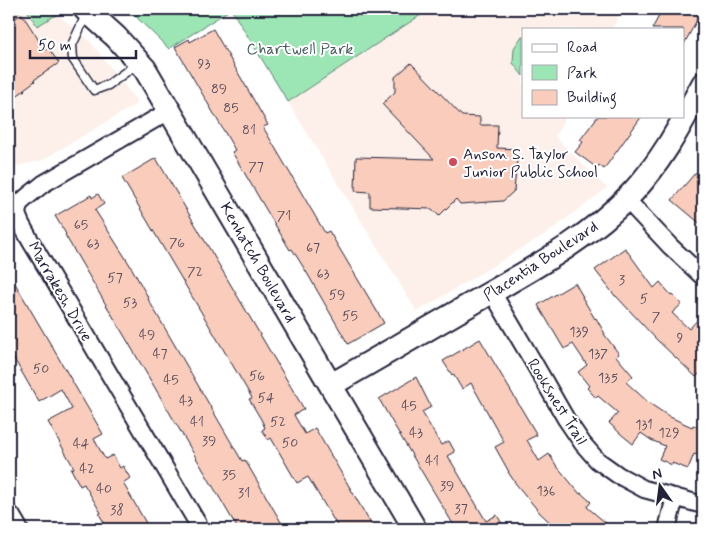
<svg xmlns="http://www.w3.org/2000/svg" width="712" height="538" font-family="Mynerve,sans-serif">
  <rect width="100%" height="100%" fill="#fff"/>
  <filter id="ink" filterUnits="userSpaceOnUse"><feTurbulence type="fractalNoise" baseFrequency=".02" numOctaves="2"/><feDisplacementMap in="SourceGraphic" scale="10" xChannelSelector="R" yChannelSelector="G"/><feConvolveMatrix kernelMatrix="1 2 1 2 8 2 1 2 1" color-interpolation-filters="sRGB"/></filter>
  <g filter="url(#ink)">
    <path fill="#fdf0eb" d="M9 9H51L89 40 138 103 41 161 16 166 9 173Z
      M430 9H622L612 29H523V116H566L555 137 607 188 550 231 417 312 288 102Z"/>
    <path fill="#9ce5b4" stroke="#5f8478" d="M9 9H51L58 14 37 26 27 10H22L9 16Z
      M128 9H430L288 102 231 9 169 49Z
      M522 36H523V76L513 63 514 48Z"/>
    <path fill="#f9ccbb" stroke="#22223b" d="M666 9H701L696 17 698 18 683 46V29H652L661 12 663 14Z
      M22 14 45 50 48 48 59 63 34 80 35 81 24 89 25 90 9 101V22Z
      M213 29 268 125 263 127 325 233 329 231 384 323 348 344 307 273 292 249 290 250 232 152 235 150 175 47 189 39 190 42Z
      M411 63 462 116 480 117V125H498L497 148 518 149 514 191 503 201 460 204 456 199 439 216 432 209 370 207V192L355 191 356 157 434 159 382 104 395 92V77Z
      M598 116H642L604 169 599 165 597 168 575 152 583 142 580 140Z
      M156 158 304 409 294 415 305 434 315 428 374 529H339L308 477 297 483 271 438 268 440 262 430 265 428 262 421 249 399 252 398 122 178Z
      M696 172 703 178V226L672 200Z
      M98 194 104 204 95 210 130 265 149 299H148L242 461 245 460 285 529H238L65 235 66 234 55 216 91 195 92 198Z
      M625 248 654 288 660 282 671 295 672 294 682 304 672 313 689 329 703 314V370L696 377 656 339 616 296H615L595 270Z
      M9 273 103 434 94 439 105 459 113 455 120 468 123 466 130 478 123 483 146 523 134 529H108L99 514 101 513 84 484 80 486 71 469 74 468 48 422 72 409 61 389 39 402 9 350Z
      M575 283 583 297H582L595 319 596 318 605 334H604L619 354 616 356 633 376 626 382 649 403 670 417 692 427 693 425 703 429V450L701 456 694 454 688 469 672 463V465L659 459 665 446 651 440 641 433 633 444 622 435 609 423 618 413 598 396 596 398 587 388 589 386 578 372 587 365 573 344 564 349 538 305Z
      M480 339 537 435 527 440 539 461 549 454 556 465 580 494 581 493 591 502 587 507 613 529H557L540 513 516 484 508 472H509L495 447 504 442 471 383 462 389 453 374 452 375 443 361Z
      M416 377 431 407 422 412 441 445 449 441 455 452 448 456 486 521 497 515 505 529H456L391 420 379 399Z"/>
    <g fill="none" stroke-linecap="round" stroke-linejoin="round">
      <defs>
        <path id="lane" d="M87 13 72 45 73 59 94 90 108 85 138 63"/>
        <path id="street" d="M169 111 43 184 28 196 19 204 17 214 21 224 30 240 201 529
          M626 199 670 246 703 277
          M492 292 535 365 566 419 583 444 597 460 618 475 644 489 703 505
          M667 529 675 497"/>
        <path id="secondary" d="M85 9 116 37 145 69 415 529
          M331 385C380 357 429 328 478 300 532 269 590 238 633 192 663 160 682 122 703 84
          M9 517 16 529"/>
      </defs>
      <use href="#lane" stroke="#22223b" stroke-width="11"/>
      <use href="#street" stroke="#22223b" stroke-width="20"/>
      <use href="#secondary" stroke="#22223b" stroke-width="26"/>
      <use href="#lane" stroke="#fff" stroke-width="8"/>
      <use href="#street" stroke="#fff" stroke-width="16"/>
      <use href="#secondary" stroke="#fff" stroke-width="22"/>
    </g>
  </g>
  <circle fill="#d1495b" stroke="#fff" stroke-width="2" cx="453" cy="162" r="5"/>
  <g text-anchor="middle" stroke-width="4" stroke-linejoin="round" paint-order="stroke">
    <g font-size="14" fill="#584c5b">
      <text x="204" y="68">93</text>
      <text x="219" y="93">89</text>
      <text x="231" y="112">85</text>
      <text x="249" y="134">81</text>
      <text x="256" y="171">77</text>
      <text x="284" y="220">71</text>
      <text x="81" y="229">65</text>
      <text x="177" y="247">76</text>
      <text x="93" y="248">63</text>
      <text x="313" y="252">67</text>
      <text x="195" y="276">72</text>
      <text x="323" y="278">63</text>
      <text x="115" y="282">57</text>
      <text x="622" y="284">3</text>
      <text x="337" y="299">59</text>
      <text x="644" y="303">5</text>
      <text x="130" y="307">53</text>
      <text x="350" y="320">55</text>
      <text x="656" y="321">7</text>
      <text x="579" y="336">139</text>
      <text x="147" y="339">49</text>
      <text x="680" y="342">9</text>
      <text x="160" y="358">47</text>
      <text x="598" y="358">137</text>
      <text x="41" y="373">50</text>
      <text x="257" y="380">56</text>
      <text x="608" y="382">135</text>
      <text x="171" y="384">45</text>
      <text x="266" y="402">54</text>
      <text x="186" y="405">43</text>
      <text x="409" y="410">45</text>
      <text x="197" y="426">41</text>
      <text x="278" y="426">52</text>
      <text x="644" y="429">131</text>
      <text x="416" y="437">43</text>
      <text x="669" y="437">129</text>
      <text x="209" y="445">39</text>
      <text x="290" y="447">50</text>
      <text x="81" y="448">44</text>
      <text x="432" y="465">41</text>
      <text x="87" y="473">42</text>
      <text x="229" y="479">35</text>
      <text x="447" y="490">39</text>
      <text x="104" y="493">40</text>
      <text x="546" y="495">136</text>
      <text x="244" y="497">31</text>
      <text x="461" y="513">37</text>
      <text x="117" y="514">38</text>
    </g>
    <g font-size="16" fill="#475c5f" stroke="#fff">
      <text x="300" y="54">Chartwell Park</text>
    </g>
    <g font-size="16" fill="#22223b" stroke="#fff" text-anchor="start">
      <text x="463" y="159">Anson S. Taylor<tspan x="463" dy="18">Junior Public School</tspan></text>
    </g>
    <g font-size="16" fill="#22223b" stroke="#fff">
      <text transform="translate(540 260) rotate(-33)" y="6">Placentia Boulevard</text>
      <text transform="translate(259 262) rotate(60)" y="6">Kenhatch Boulevard</text>
      <text transform="translate(61 291) rotate(60)" y="6">Marrakesh Drive</text>
      <text transform="translate(558 401) rotate(58)" y="6">Rooksnest Trail</text>
    </g>
  </g>
  <rect width="712" height="538" fill="none" stroke="#fff" stroke-width="30"/>
  <rect x="15" y="15" width="682" height="508" fill="none" stroke="#22223b" stroke-width="2" filter="url(#ink)"/>
  <rect x="522" y="28" width="162" height="90" fill="#ffffff" stroke="#a7a7b1"/>
  <rect x="532" y="44" width="25" height="8" fill="#ffffff" stroke="#a7a7b1"/>
  <text x="567" y="52" font-size="15" fill="#22223b">Road</text>
  <rect x="532" y="65" width="25" height="15" fill="#9ce5b4" stroke="#a7a7b1"/>
  <text x="567" y="78" font-size="15" fill="#22223b">Park</text>
  <rect x="532" y="90" width="25" height="15" fill="#f9ccbb" stroke="#a7a7b1"/>
  <text x="567" y="102" font-size="15" fill="#22223b">Building</text>
  <g transform="translate(660 486) rotate(346)" stroke="#ffffff" stroke-width="4" paint-order="stroke">
  <path d="M0-4L9 19L0 12L-9 19Z" fill="#22223b"/>
  <text y="-8" font-size="14" font-weight="bold" text-anchor="middle" fill="#22223b">N</text>
  </g>
  <path d="M30 50v8h106v-8" fill="none" stroke="#22223b" stroke-width="2.5"/>
  <text x="38" y="50" font-size="15" fill="#22223b" stroke="#ffffff" stroke-width="4" paint-order="stroke">50 m</text>
</svg>
